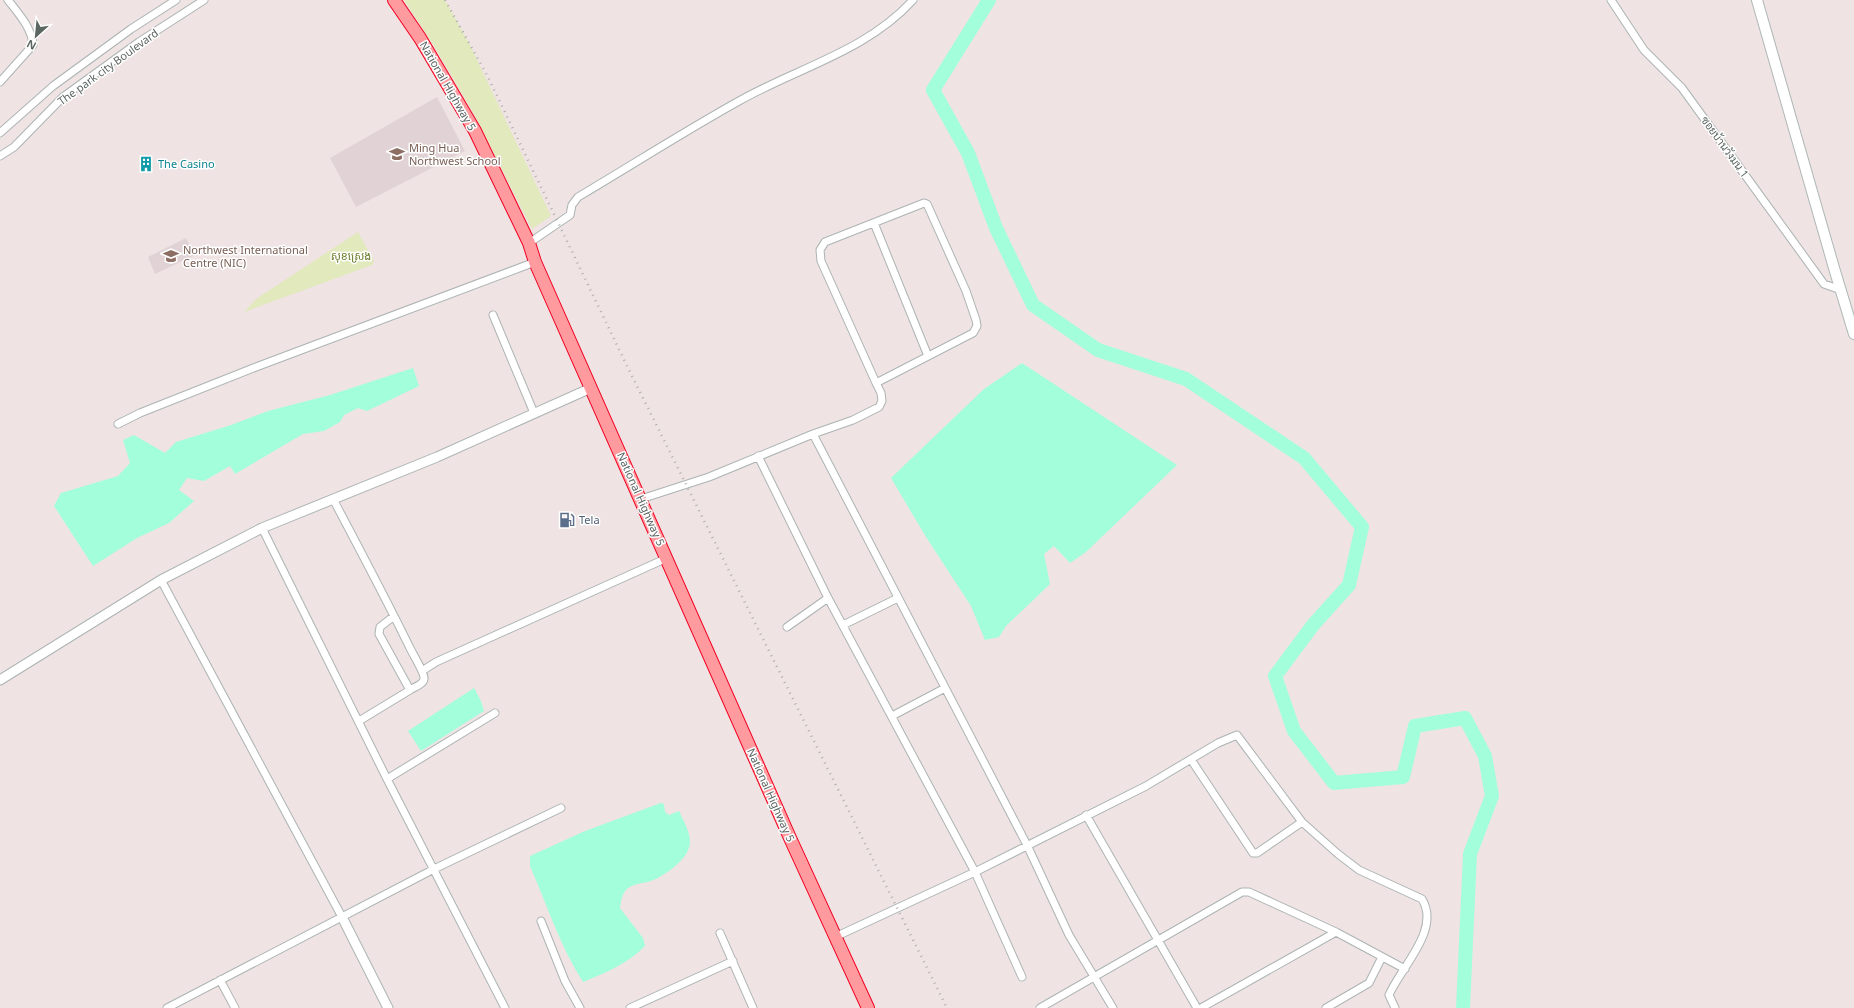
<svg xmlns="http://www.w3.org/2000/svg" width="1854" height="1008" font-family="'Noto Sans','Noto Sans Khmer',Sarabun,sans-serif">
  <rect width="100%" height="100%" fill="#efe3e3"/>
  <path fill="#e1d3d5" d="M437 97 465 151 356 207 330 158Z
    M186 238 195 255 155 274 148 257Z"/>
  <path fill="#e1e9bd" d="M404 0H445L470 45 551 216 532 229 474 114 434 46Z
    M358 232 374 261 372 265 244 312 256 299Z"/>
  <path fill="#a3ffdb" d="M1022 363 1177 465 1086 552 1070 563 1054 546 1044 554 1050 584 1006 626 999 637 985 640 971 606 926 537 891 478 984 389Z
    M413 368 419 386 367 411 358 408 344 415 340 422 324 431 303 434 235 474 230 466 204 481 187 478 179 490 194 501 169 523 137 538 93 566 54 506 61 493 118 476 130 463 123 440 134 435 165 453 176 442 231 425 268 411 330 395Z
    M474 688 481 701 484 711 421 751 408 731Z
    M661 803 664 804 665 812 669 815 679 811C691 836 698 847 674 867 668 872 659 878 651 881 644 883 633 884 628 888 622 893 621 901 620 908L643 938 645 946C629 963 605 973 583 982 560 946 547 905 530 866V856L585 831Z"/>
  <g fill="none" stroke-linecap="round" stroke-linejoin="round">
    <path stroke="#a3ffdb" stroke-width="14" d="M989 0 933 90 968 153 996 228 1033 305 1098 350 1186 379 1304 458 1362 527 1349 585 1313 625 1275 676 1294 731 1334 783 1403 777 1415 726 1465 718 1485 756 1492 796 1470 854 1463 1008"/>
    <defs>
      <path id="minor" d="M1611 0 1644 50 1682 88 1824 284 1841 290
        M0 82 33 45C32 28 18 13 8 0
        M0 133 53 86 131 29 176 0
        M0 156 14 147 63 97 139 42 204 0
        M874 223 928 356
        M529 243 570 215 572 205 578 197C632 165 685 131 739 101 797 68 867 51 913 0
        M493 315 534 413
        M118 424 140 413 256 367 535 262
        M813 434 1027 845 1069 935 1113 1008
        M758 456 828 598 975 872 1022 977
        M333 499C359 548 385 597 409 646 412 653 425 673 424 679 423 685 414 687 410 690L379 634 380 627 394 616
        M641 499 709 477 813 434 853 420 879 407 882 401 881 393 876 383 821 261 820 250 825 242 924 203 927 204 966 291 976 320 977 326 973 333 876 383
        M262 528 387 779 505 1008
        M161 580 342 917
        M843 625 898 598
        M787 627 828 598
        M422 671 436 662 667 558
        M892 716 945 688
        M359 721 410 690
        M1192 761 1253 853H1257L1302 822
        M387 779 495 713
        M1086 815 1197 1008
        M541 921 565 981 580 1008
        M720 933 753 1008
        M835 937 975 872 1146 786 1218 743 1237 735 1302 822 1338 854 1359 870 1422 899C1441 930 1401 967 1389 995L1395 1008
        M220 980 235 1008
        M167 1008 434 869 561 808
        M630 1008 733 961
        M1040 1008 1242 892H1249L1336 932 1405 969
        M1201 1008 1336 932
        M1326 1008 1369 983 1382 957"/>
      <path id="tertiary" d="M0 680 161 580 262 528 437 457 591 388
        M342 917 388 1008"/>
      <path id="secondary" d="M1757 0 1834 268 1854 334"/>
      <path id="trunk" d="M394 0 420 38 475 131 529 243 535 262 790 838 868 1008"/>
    </defs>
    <use href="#minor" stroke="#acb4b3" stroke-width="9"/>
    <use href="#tertiary" stroke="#acb4b3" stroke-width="11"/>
    <use href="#secondary" stroke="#adb8b6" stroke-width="12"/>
    <use href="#trunk" stroke="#f20020" stroke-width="14"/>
    <use href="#minor" stroke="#fff" stroke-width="7"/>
    <use href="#tertiary" stroke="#fff" stroke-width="9"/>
    <use href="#secondary" stroke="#fff" stroke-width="10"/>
    <use href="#trunk" stroke="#ff9a9e" stroke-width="12"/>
    <path stroke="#aeb0af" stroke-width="2.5" stroke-dasharray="1 5" stroke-linecap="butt" d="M445 0 488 77 629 370 947 1008"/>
  </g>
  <defs>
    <symbol id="school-bare" viewBox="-9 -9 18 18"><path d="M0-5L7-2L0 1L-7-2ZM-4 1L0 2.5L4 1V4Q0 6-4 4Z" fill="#8d6e63" stroke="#fff" stroke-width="2.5" paint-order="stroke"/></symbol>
    <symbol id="building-bare" viewBox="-9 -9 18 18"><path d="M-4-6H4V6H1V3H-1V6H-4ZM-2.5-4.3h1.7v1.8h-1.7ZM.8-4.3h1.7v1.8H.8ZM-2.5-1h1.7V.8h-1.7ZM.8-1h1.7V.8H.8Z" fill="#0f9aa8" stroke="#fff" stroke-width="2.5" paint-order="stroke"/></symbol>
    <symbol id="university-bare" viewBox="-9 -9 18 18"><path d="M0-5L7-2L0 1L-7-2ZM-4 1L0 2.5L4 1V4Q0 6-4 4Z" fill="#8d6e63" stroke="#fff" stroke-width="2.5" paint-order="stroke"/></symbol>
    <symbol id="fuel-bare" viewBox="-9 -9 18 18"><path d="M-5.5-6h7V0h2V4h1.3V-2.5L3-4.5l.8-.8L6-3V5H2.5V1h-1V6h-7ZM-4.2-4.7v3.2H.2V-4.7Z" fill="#5c6f8a" stroke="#fff" stroke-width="2.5" paint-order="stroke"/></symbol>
  </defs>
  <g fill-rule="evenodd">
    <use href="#school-bare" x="386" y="143" width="22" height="22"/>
    <use href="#building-bare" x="135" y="153" width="22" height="22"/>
    <use href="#university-bare" x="160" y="245" width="22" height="22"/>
    <use href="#fuel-bare" x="556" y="509" width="22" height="22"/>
  </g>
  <g text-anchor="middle" stroke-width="3" stroke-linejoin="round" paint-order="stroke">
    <g font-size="11" fill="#5b6562" stroke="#fff">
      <text transform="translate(108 67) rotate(-36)" y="4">The park city Boulevard</text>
      <text transform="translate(448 86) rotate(60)" y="4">National Highway 5</text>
      <text transform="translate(1725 147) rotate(54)" y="4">ซอยบ้านวังมน 1</text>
      <text transform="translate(641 499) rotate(66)" y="4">National Highway 5</text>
      <text transform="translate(771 795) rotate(66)" y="4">National Highway 5</text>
    </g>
    <g font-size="11" fill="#785e54" stroke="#fff" text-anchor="start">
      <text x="409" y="152">Ming Hua<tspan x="409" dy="13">Northwest School</tspan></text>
      <text x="183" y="254">Northwest International<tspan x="183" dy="13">Centre (NIC)</tspan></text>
    </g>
    <g font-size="11" fill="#0d838f" stroke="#fff" text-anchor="start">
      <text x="158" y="168">The Casino</text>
    </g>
    <g font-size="11" fill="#6a7d2a" stroke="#fff">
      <text x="351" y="260">សុខស្រេង</text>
    </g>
    <g font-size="11" fill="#4e5e75" stroke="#fff" text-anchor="start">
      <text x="579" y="524">Tela</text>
    </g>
  </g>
  <g transform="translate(36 36) rotate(207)" stroke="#ffffff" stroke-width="3" paint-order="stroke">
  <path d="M0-3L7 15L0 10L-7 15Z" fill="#5b6562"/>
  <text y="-6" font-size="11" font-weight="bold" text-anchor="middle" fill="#5b6562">N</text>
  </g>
</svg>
